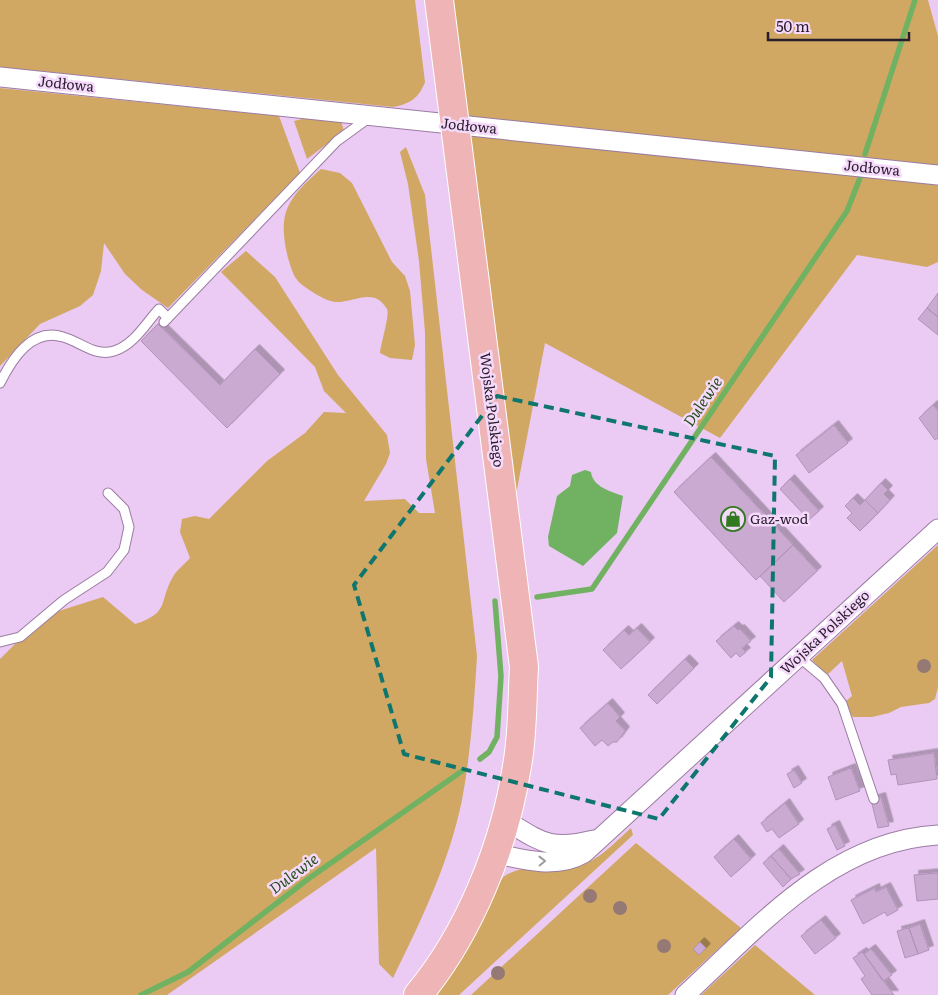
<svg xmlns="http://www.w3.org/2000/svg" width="938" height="995" font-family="Literata,serif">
  <defs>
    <filter id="shadow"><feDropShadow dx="4.5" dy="-4.5" stdDeviation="0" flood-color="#0004"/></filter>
  </defs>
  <rect width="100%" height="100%" fill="#ebcaf3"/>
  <path fill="#d0a863" d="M0 0H415L425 82C419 98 410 104 393 107L0 67Z
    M445 0H928L938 36V262L927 267 857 255 720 438 545 343 509 531Z
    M0 88 279 116 300 173 168 308 142 290 125 274 104 243 101 271 93 295 80 306 40 324 0 366Z
    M310 117 341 121 344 131 307 159 294 121Z
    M406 147 425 195 477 656C474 704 471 752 462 800 449 863 421 921 393 978L379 964 376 848 167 995H0V659L43 616 103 597 135 624C171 613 158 601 174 575 178 569 185 564 190 558L180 532 182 519 195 516 209 519 267 461 305 433 324 412 346 413 324 391 315 367 221 272 246 251 275 277 338 375 387 435 390 453 386 464 364 501 405 499 419 513H435L426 459 425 332 419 261 408 184 400 152Z
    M321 169 340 173 352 183 392 262 405 276 410 291 415 345 412 360 390 358 380 353C381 343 390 314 387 309 374 286 354 303 335 302 326 301 312 292 305 287 293 279 292 270 288 258 277 213 287 199 321 169Z
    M938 545V687L935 699 929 703 901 707 889 713 872 717H853L848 711 845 702 852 696 842 661 827 675 812 660Z
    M631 828 633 835 459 995H433L503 877C527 861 552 872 578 866 599 861 616 841 631 828Z
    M636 843 741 928 668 995H471Z
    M755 945 815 995H701Z"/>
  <path fill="#71b262" d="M585 470 591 472C593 487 610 491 623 496L617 533 583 566 549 546 548 537 557 496 570 486 572 475Z"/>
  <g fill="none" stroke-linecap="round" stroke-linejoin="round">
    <path stroke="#71b262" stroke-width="5.5" d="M865 154 915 0
      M537 597 592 589 847 211 860 178
      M480 759 489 752 497 737 501 676 495 601
      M141 995 188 972 308 879 462 771"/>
  </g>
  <path fill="#cbaad2" stroke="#b292b9" filter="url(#shadow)" d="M938 293V317L927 308Z
    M927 308 938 317V335L918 319Z
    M158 324 220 385 255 349 280 374 227 428 141 341Z
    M933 405 938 411V438L935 440 919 418Z
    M834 425 848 443 809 473 796 455Z
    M711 457 793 545 756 580 674 492Z
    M790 479 819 511 809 520 780 489Z
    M881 483 888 490 884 494 890 500 878 513 865 500Z
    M853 498 860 505 865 500 878 513 860 531 847 518 852 513 845 506Z
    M793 545 817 571 784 602 760 576Z
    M734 626 738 630 740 629 751 641 742 648 746 652 740 657 736 653 731 658 716 641Z
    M637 628 650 642 621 669 603 650 624 630 629 635Z
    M685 659 694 668 657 704 648 695Z
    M608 703 620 717 616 721 625 731 617 742H613L608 746 602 740 595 746 580 728Z
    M934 753 937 779 898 785 896 774 891 775 888 760Z
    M851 768 860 791 836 800 828 777Z
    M794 770 802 783 794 788 787 774Z
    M881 797 889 826 878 828 871 800Z
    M785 803 799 824 779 838 772 829 767 832 761 823Z
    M835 825 845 846 837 850 827 829Z
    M734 839 751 859 731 877 714 857Z
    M779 849 800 874 791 879 771 856Z
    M771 856 791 879 783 887 763 863Z
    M938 873V899L917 901 914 875Z
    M886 887 898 910 887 916 885 912 863 924 851 900 875 888 876 892Z
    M821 920 836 938 815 954 801 936Z
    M920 924 929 950 918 954 909 928Z
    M909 928 918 954 905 958 897 931Z
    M700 942 706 948 699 955 693 949Z
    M871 949 892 975 883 981 864 954Z
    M862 952 864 954 894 995H872L861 979 865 976 853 958Z"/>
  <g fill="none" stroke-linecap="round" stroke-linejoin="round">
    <defs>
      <path id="lane" d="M164 322 337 141 370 117
        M0 383C12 359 32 327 63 337 81 342 95 357 114 351 134 345 146 323 159 309L168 318
        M0 642 20 637 64 600 107 572 124 550 129 527 124 509 108 493
        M799 657 824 678 842 704 874 799"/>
      <path id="street" d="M0 77 938 175
        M505 820C541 842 550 851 594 840
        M494 853C523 860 557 869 584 853L938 529
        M685 995C758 928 831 841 938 835"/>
      <path id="primary" d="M418 995C469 934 505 845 517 766 523 734 522 700 524 667L439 0"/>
    </defs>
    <use href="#lane" stroke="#9b7ca2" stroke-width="11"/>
    <use href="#street" stroke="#9b7ca2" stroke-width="21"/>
    <use href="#primary" stroke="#fff" stroke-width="30"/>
    <use href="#lane" stroke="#fff" stroke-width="9"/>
    <use href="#street" stroke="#fff" stroke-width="19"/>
    <use href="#primary" stroke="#efb4b5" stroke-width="28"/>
  </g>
  <g fill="#947974">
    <circle cx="924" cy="666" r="7"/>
    <circle cx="590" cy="896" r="7"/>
    <circle cx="620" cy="908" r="7"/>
    <circle cx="664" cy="946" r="7"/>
    <circle cx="498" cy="973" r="7"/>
  </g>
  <defs><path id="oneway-chevron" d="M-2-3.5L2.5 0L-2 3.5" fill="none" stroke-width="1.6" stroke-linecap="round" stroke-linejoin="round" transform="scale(1.25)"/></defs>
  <use stroke="#9f99a0" href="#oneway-chevron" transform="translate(542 861) rotate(-1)"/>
  <path fill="none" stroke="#0f766e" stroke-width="4" stroke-dasharray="10 6" stroke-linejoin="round" d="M497 396 775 456 771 677 659 819 404 754 354 585Z"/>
  <defs>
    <symbol id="shop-ring" viewBox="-11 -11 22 22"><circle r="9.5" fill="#f5dafb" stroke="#327a1f" stroke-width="1.5"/><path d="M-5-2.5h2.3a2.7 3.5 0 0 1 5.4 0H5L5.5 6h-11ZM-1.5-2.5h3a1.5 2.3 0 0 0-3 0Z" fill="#327a1f"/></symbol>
  </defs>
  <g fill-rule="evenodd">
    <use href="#shop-ring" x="719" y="505" width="28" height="28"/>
  </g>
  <g text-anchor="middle" stroke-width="5" stroke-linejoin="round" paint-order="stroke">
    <g font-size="14" fill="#291c2c" stroke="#f5dafb">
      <text transform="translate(66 84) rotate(6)" y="5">Jodłowa</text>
      <text transform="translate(469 126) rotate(6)" y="5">Jodłowa</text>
      <text transform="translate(872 168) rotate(6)" y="5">Jodłowa</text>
      <text transform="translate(492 410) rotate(83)" y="5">Wojska Polskiego</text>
      <text transform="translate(825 632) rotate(-43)" y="5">Wojska Polskiego</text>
    </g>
    <g font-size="14" fill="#291c2c" stroke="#f5dafb" text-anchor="start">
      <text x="750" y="524">Gaz-wod</text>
    </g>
    <g font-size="15" font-style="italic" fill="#234e18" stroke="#f5dafb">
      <text transform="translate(703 402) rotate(-56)" y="5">Dulewie</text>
      <text transform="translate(294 874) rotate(-37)" y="5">Dulewie</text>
    </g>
  </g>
  <path d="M768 32v8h141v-8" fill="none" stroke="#291c2c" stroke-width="2.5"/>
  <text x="776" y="32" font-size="15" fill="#291c2c" stroke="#f5dafb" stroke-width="4" paint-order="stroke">50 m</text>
</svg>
